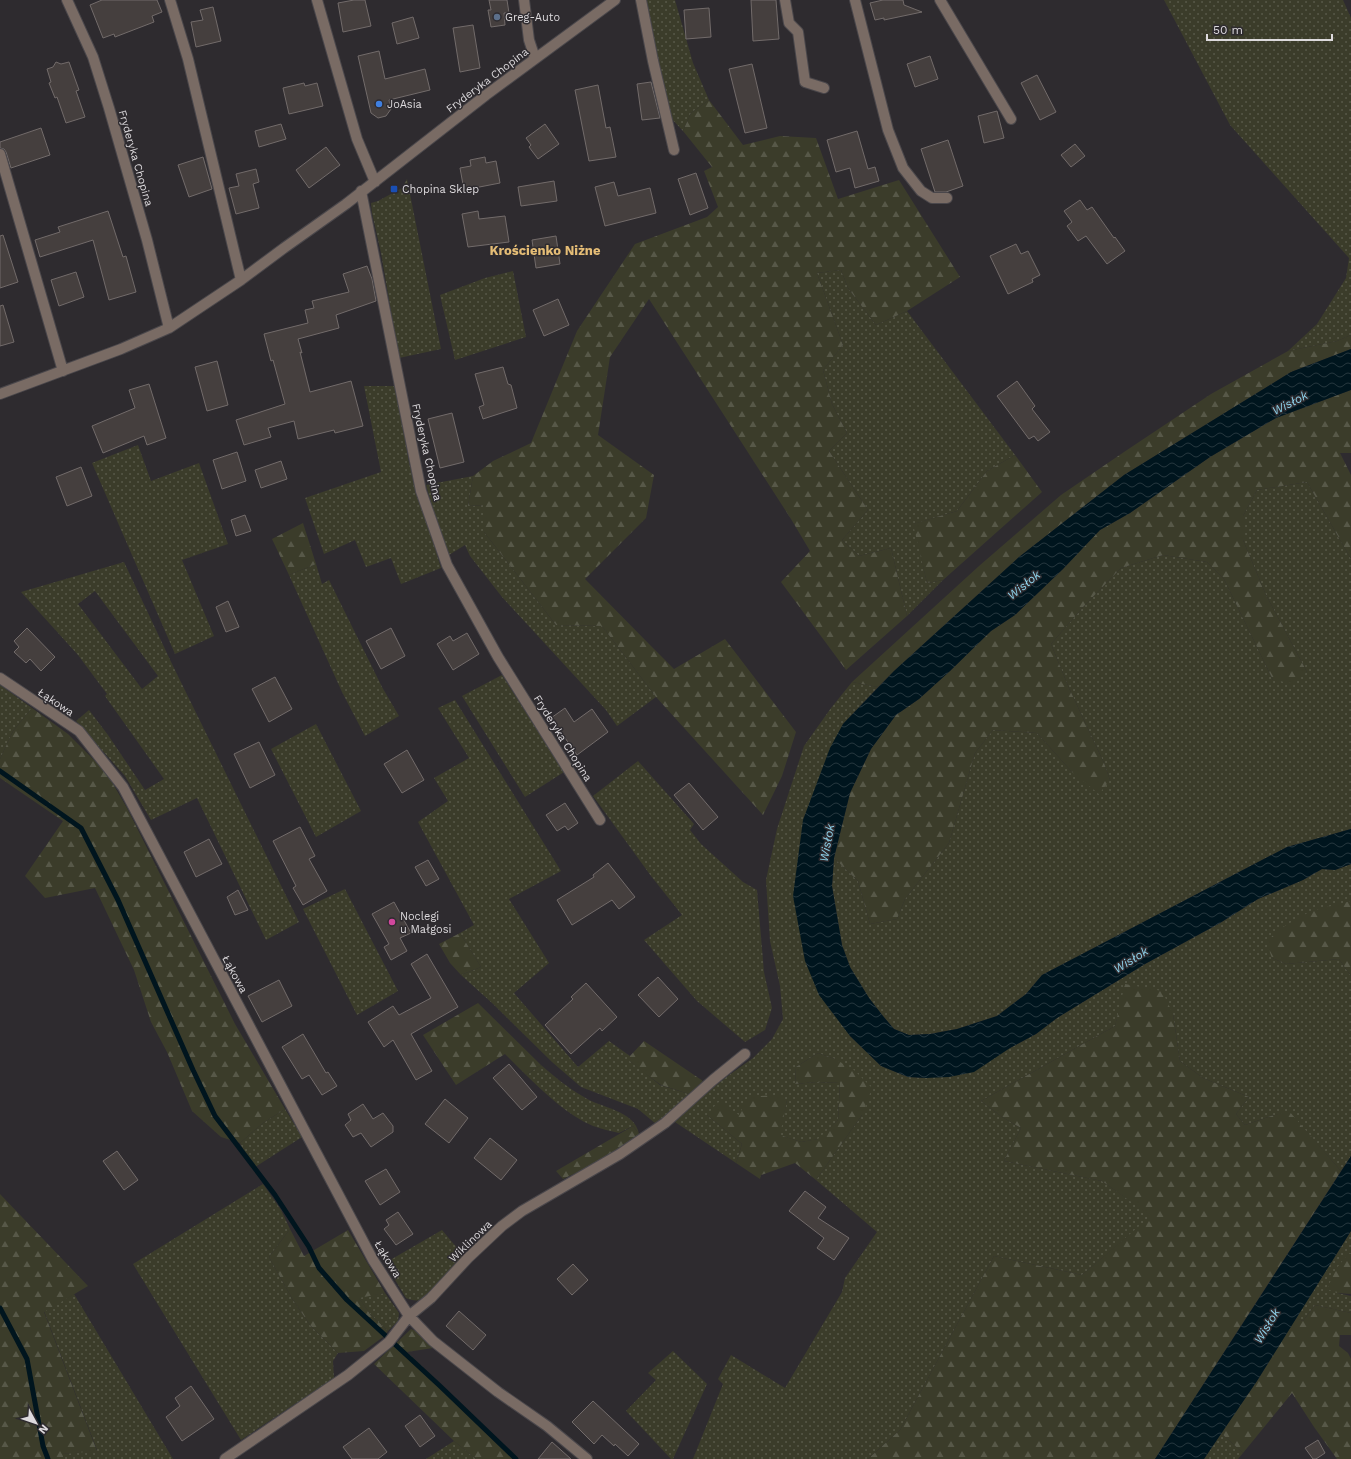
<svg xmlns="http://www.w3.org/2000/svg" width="1351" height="1459" font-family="'Work Sans',sans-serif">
  <defs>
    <pattern id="grass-dots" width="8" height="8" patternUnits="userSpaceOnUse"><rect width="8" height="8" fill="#3b3c2a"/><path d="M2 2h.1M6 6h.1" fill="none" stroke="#575848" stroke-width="1.8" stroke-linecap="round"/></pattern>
    <pattern id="forest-firs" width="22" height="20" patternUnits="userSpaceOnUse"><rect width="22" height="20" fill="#3b3c2a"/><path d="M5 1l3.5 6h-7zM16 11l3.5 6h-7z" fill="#575848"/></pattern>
    <pattern id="water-waves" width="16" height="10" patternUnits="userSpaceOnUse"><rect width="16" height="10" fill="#00151e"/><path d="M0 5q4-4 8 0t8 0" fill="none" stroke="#25363e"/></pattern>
  </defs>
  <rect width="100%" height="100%" fill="#2e2b2f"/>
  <path fill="url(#grass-dots)" fill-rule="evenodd" d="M647 0H675L693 63 709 100 691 113 683 131 670 117 660 78 647 7Z
    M1164 0H1343L1351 18V335L1337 341 1288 351 1317 324 1346 278 1349 258 1230 125Z
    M407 179 441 349 399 358 381 253 372 213 371 203 378 201 402 188Z
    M841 270 848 288 876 325 907 311 1015 455 987 471 957 511 914 524 927 583 943 580 907 616 891 548 859 556 842 540 868 510 829 451 847 433 832 404 823 370 843 345 817 273Z
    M513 271 526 337 455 360 440 295 485 278Z
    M364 386H396L409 463 441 568 401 584 391 558 366 567 355 540 324 554 305 498 381 472Z
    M138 445 151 481 199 463 228 544 182 560 214 636 175 654 92 463Z
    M473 476 468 506 484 505V532L556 625 602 626 656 697 617 726 606 710 502 597 470 556 465 545 449 555 438 527 426 485Z
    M1307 482 1351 559V829L1287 847 1042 975 1026 994 997 1016 957 1029 930 1034 909 1035 894 1029 883 1016 869 998 850 967 842 945 832 886 834 858 858 881 870 924 897 919 905 899 949 843 975 753 993 730 1037 733 1072 772 1110 780 1104 763 1069 688 1051 644 1084 606 1121 568 1163 555 1207 562 1224 579 1273 680 1307 672 1266 595 1243 540V516L1257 490Z
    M124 562 173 666 299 922 266 940 197 798 151 820 125 776 76 721 89 710 108 735 145 790 164 779 105 696 107 694 78 655 21 592ZM95 591 158 676 142 689 78 604Z
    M316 564 322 584 329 580 382 687 399 716 365 736 342 692 289 575Z
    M502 675 564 772 525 797 462 696Z
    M852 682 878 687 843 724 803 820 850 1036 881 1066 908 1077 926 1078 1010 1048 1036 1034 1057 1018 1145 964 1220 923 1258 899 1303 880 1322 869 1335 870 1351 864V901L1272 958 1286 964 1339 959 1351 976V1156L1341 1171 1289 1112 1271 1116 1245 1125 1236 1114 1249 1097 1203 1078 1180 1061 1173 1014 1126 985 1115 1026 981 1101 1002 1117 1021 1128 1004 1161 1102 1181 1152 1216 1082 1275 994 1256 900 1430 868 1459H693L723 1384 718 1379 731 1355 785 1388 842 1292 845 1278 877 1232 816 1180 862 1115 835 1059 818 1053 796 1067 795 1084 816 1082 840 1083 838 1120 819 1139 801 1142 779 1135 787 1100 739 1115H707L742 1144 736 1163 675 1122 703 1096 725 1078 753 1058 772 1039 783 1019 780 986 770 941 766 880 777 829 804 746 831 708Z
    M0 685 32 708 13 731 0 759Z
    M455 700 561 871 509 899 549 963 514 993 578 1067 609 1041 630 1056V1061L660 1085 689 1094 656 1124 638 1109 581 1087 552 1062 492 1003 461 975 481 967 460 933 474 925 418 822 448 801 434 778 469 758 438 708Z
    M316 724 361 811 316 837 271 749Z
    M638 761 694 824 690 830 701 844 743 882 757 890 764 972 772 1008 765 1030 745 1042 697 1001 644 940 682 915 651 876 593 796Z
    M345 889 398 991 357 1015 303 909Z
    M541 1065C555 1077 568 1088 584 1097 600 1108 635 1110 639 1134L633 1126 619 1133C611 1131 601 1129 593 1126 567 1115 546 1094 526 1075Z
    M285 1109 302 1137 252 1169 240 1143 263 1123Z
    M263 1184 281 1210 290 1229 269 1257 293 1300 310 1325 338 1353 333 1361 334 1378 241 1440 133 1264Z
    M442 1230 463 1255C453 1267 435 1292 422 1299 417 1302 411 1300 406 1298L385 1263Z
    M1351 1231V1254H1348L1337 1293 1351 1296V1313L1315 1305 1303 1321 1296 1318Z
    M385 1293 399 1313 398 1321 388 1331 371 1315 358 1297Z
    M74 1294 173 1459H63V1454L97 1450 44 1311Z
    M673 1351 707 1384 673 1459H671L626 1411 656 1380 648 1373Z
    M1221 1433 1243 1453 1238 1459H1204Z
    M454 1441 476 1459H426Z"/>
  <path fill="url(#forest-firs)" d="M709 100 743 145 780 136 816 138 838 199 899 180 960 277 907 311 876 325 848 288 841 270 817 273 843 345 823 370 832 404 847 433 829 451 868 510 842 540 859 556 891 548 907 616 846 670 781 582 810 551 791 519 649 299 610 357 598 435 654 475 646 518 585 579 652 647 674 669 725 639 796 732 782 776 763 815 656 697 602 626 556 625 484 532V505L468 506 473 476 493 461 531 443 577 331 635 244 707 217 718 207 704 171 712 167 683 131 691 113Z
    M1351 335V349L1291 372 1124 475 1019 557 894 671 878 687 852 682 979 566 1061 495 1124 452 1211 394 1288 351 1337 341Z
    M1351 390V453H1340L1351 475V559L1307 482 1257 490 1243 516V540L1266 595 1307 672 1291 683 1273 680 1224 579 1207 562 1163 555 1121 568 1084 606 1051 644 1069 688 1104 763 1110 780 1099 794 1072 772 1037 733 993 730 975 753 949 843 905 899 897 919 870 924 858 881 834 858 850 793 871 749 896 715 919 699 950 671 991 631 1015 615 1063 569 1100 530 1130 513 1210 457 1276 418Z
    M1015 455 1042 492 943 580 927 583 913 524 957 511 987 471Z
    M303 523 316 564 289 575 272 539Z
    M32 708 68 734 106 772 127 808 235 1024 285 1109 263 1123 240 1143 221 1137 192 1111 167 1052 151 1022 134 970 95 888 45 898 25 876 63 821 0 778V759L13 731Z
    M1351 901V976L1339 959 1286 964 1272 958 1266 942 1281 928 1311 911Z
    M460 933 481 967 461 975 450 963 439 944Z
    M1125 984 1162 991 1173 1014 1180 1061 1203 1078 1249 1097 1236 1114 1245 1125 1271 1116 1289 1111 1341 1171 1155 1459H868L900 1430 994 1256 1082 1275 1151 1216 1102 1181 1004 1161 1021 1128 1002 1117 981 1101 1115 1026Z
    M478 1003 541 1065 526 1075 505 1054 456 1085 423 1035Z
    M644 1041 703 1081 689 1094 661 1085 643 1072 630 1061V1056Z
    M818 1053 835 1059 854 1070 872 1088 862 1115 816 1180 795 1163 761 1175 760 1179 736 1163 742 1144 707 1115 718 1102 739 1115 748 1097 774 1095 787 1100 780 1135 801 1142 818 1139 838 1120 840 1083 816 1082 795 1084 796 1067Z
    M633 1126 639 1134C620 1156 588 1167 563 1179L556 1171Z
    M0 1194 88 1286 44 1312 97 1451 63 1454V1459H0Z
    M290 1229 304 1256 348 1230 385 1293 359 1298 371 1315 388 1331 383 1337 364 1351 338 1353 310 1325 293 1300 269 1257Z
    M1348 1254H1351V1294L1337 1293 1327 1289 1336 1269Z
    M1315 1305 1351 1313V1335H1340L1339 1346 1348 1353 1351 1359V1459H1337L1314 1427 1292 1393 1243 1453 1221 1433 1257 1381 1296 1318 1303 1321Z
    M411 1329 418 1332 433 1348 407 1352 519 1459H476L454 1441 374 1364Z"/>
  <path fill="url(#water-waves)" d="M1351 349V390L1276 418 1210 457 1130 513 1100 530 1063 569 1015 615 991 631 950 671 919 699 896 715 871 749 850 793 834 858 832 886 842 945 850 967 869 998 883 1016 894 1029 909 1035 930 1034 957 1029 997 1016 1026 994 1042 975 1287 847 1351 829V864L1335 870 1322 869 1303 880 1258 899 1220 923 1145 964 1057 1018 1036 1034 1010 1048 974 1072 949 1077 926 1078 908 1077 881 1066 850 1036 819 995 805 961 793 896 803 820 830 748 843 724 894 671 1019 557 1124 475 1291 372Z
    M1351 1156V1231L1257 1381 1204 1459H1155Z"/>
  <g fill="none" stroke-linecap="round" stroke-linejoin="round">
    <path stroke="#00151e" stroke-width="5" d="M0 771 81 828 118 900 193 1070 215 1116 275 1195 309 1247 319 1268 347 1300 440 1386 516 1459
      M0 1308 27 1359 43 1446 48 1459"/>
  </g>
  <path fill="#453f3e" stroke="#726b6a" d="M102 0H157L162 12 152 16 154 22 115 37 114 34 103 38 90 5Z
    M354 0H365L371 26 343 32 338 3Z
    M489 0H507L509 13H504L505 25 491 27 488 10H491Z
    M751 0H776L779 39 753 41Z
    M883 0H903L904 5 922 12 884 20V18L875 20 870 3Z
    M213 7 221 41 196 47 191 22 203 20 200 10Z
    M709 8 711 37 686 39 684 10Z
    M413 17 419 38 397 44 392 23Z
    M473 25 480 68 460 72 453 28Z
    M379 51 385 79 425 69 430 90 389 100 391 109 386 116 378 118 371 113 358 56Z
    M930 56 938 79 915 87 907 64Z
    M56 62 61 64 69 62 79 90 76 91 85 117 66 123 57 97 55 98 49 83 51 82 47 69 53 67Z
    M752 64 767 128 745 133 729 69Z
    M1037 75 1056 112 1040 120 1021 83Z
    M651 82 660 118 642 120 637 84Z
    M304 83 305 86 317 83 323 106 289 114 283 88Z
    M598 85 606 128 610 127 616 157 589 161 575 90Z
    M997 111 1004 138 984 143 978 116Z
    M281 124 286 139 259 147 255 131Z
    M545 124 559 144 538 159 529 147 531 145 526 138Z
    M41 128 50 155 11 168 6 152 4 149 0 148V142Z
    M857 131 868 169 875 167 879 181 855 188 850 168 836 172 827 140Z
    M948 140 963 186 946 192H935L921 149Z
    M1075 144 1085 156 1071 167 1061 155Z
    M326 147 340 165 309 188 296 170Z
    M203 157 212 189 189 197 178 165Z
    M485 157 486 163 496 161 500 183 464 190 460 168 471 166 470 160Z
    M256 169 259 182 253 184 259 208 236 214 229 188 239 186 236 174Z
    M696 173 708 208 690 215 678 179Z
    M554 181 557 201 521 206 518 187Z
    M614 182 618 196 650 188 656 213 605 226 595 187Z
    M1080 200 1087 210 1092 207 1114 238 1115 237 1125 251 1107 264 1086 236 1078 241 1067 226 1072 222 1064 211Z
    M108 211 123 257 126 256 136 292 109 300 93 240 40 257 35 240 60 232 58 227Z
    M478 211 479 219 505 216 509 242 468 247 462 214Z
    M3 235 18 282 0 288V236Z
    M556 236 560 264 536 268 532 240Z
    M1016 244 1021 254 1028 251 1040 275 1032 279 1033 282 1008 294 990 256Z
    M367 266 372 279 376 301 336 315 339 328 298 339 302 353 300 352 310 392 351 381 363 426 335 433 334 430 298 439 294 421 268 428 271 437 244 445 236 420 285 404 273 360 271 361 264 334 308 323 305 310 314 308 312 301 349 292 343 274Z
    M76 272 84 297 59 306 51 280Z
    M558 299 569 325 544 336 533 310Z
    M3 305 14 342 0 346V306Z
    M217 361 228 405 207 411 195 367Z
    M503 367 508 384 511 385 517 408 483 419 479 407 484 405 475 374Z
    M1017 381 1035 406 1032 409 1050 432 1038 441 1034 436 1029 439 997 396Z
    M149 384 166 438 147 445 144 436 103 453 92 426 135 408 129 390Z
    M452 413 464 462 440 468 428 419Z
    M237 452 246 481 222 489 213 460Z
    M281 461 287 479 261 488 255 470Z
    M81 467 92 496 67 506 56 477Z
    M245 515 251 531 236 536 231 520Z
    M228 601 239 627 226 632 216 607Z
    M27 628 55 657 41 671 30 659 26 663 14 652 19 647 14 641Z
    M391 628 405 656 381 669 366 641Z
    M467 633 479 654 453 670 437 644 450 636 453 641Z
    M275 677 292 709 269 722 252 689Z
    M565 708 574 722 592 709 608 732 577 755 551 718Z
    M259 742 275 775 250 788 234 754Z
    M407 750 424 780 402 793 384 764Z
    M689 783 718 817 703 830 674 795Z
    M565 803 578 823 568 830 565 826 557 831 546 815Z
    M300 827 315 856 309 859 327 891 303 905 293 888 296 886 273 841Z
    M209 839 222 864 196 877 184 852Z
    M428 860 439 879 426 886 415 867Z
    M608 863 635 897 619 909 612 900 572 925 557 900 594 877 593 875Z
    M238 890 248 910 235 915 227 897Z
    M394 902 411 933 400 938 407 951 391 960 384 947 389 944 372 914Z
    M427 954 458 1007 411 1034 432 1071 416 1080 393 1040 384 1047 368 1022 393 1006 399 1015 431 998 411 964Z
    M658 977 678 999 659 1017 638 995Z
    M279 980 292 1006 262 1022 248 996Z
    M586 983 617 1017 602 1031 600 1028 571 1054 545 1025 573 999 571 997Z
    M303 1034 326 1073 328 1072 337 1086 322 1095 309 1075 302 1079 282 1047Z
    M509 1064 537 1097 522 1110 493 1078Z
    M445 1099 468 1118 449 1143 425 1124Z
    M363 1104 373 1119 383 1113 393 1126V1132L371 1147 361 1133 353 1137 345 1125 351 1120 348 1114Z
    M490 1138 517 1160 501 1180 474 1158Z
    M117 1151 138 1180 124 1190 103 1161Z
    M386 1169 400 1192 380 1205 365 1181Z
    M805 1191 826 1207 818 1218 849 1238 834 1260 817 1248 824 1238 789 1211Z
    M398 1212 413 1234 396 1245 384 1229 389 1225 386 1220Z
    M573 1264 588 1280 572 1295 557 1279Z
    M459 1311 486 1335 473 1350 446 1326Z
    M191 1386 214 1419 182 1441 166 1417 180 1406 175 1398Z
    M593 1401 639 1444 628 1456 615 1444 614 1446 602 1435 594 1444 572 1422Z
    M420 1415 435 1436 420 1447 405 1426Z
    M369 1428 387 1452 378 1459H352L343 1447Z
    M1318 1440 1325 1453 1316 1459H1313L1305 1448Z
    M552 1442 571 1459H538Z"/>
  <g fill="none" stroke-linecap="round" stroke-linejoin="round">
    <defs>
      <path id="minor" d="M67 0 93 57 109 108 147 240 169 328
        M170 0 188 59 241 280
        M317 0 357 139 375 182
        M524 0 529 40 535 58
        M641 0 653 61 674 150
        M785 0 789 23 798 32 805 82 824 88
        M855 0 888 130 903 168 921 191 932 198H947
        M940 0 1011 119
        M0 154 63 371
        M361 191 421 491 447 565 498 657 600 820
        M0 394 121 349 169 328 241 280 284 248 346 204 486 95 615 0
        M0 678 79 731 123 787 373 1260 409 1316 433 1341 498 1392 547 1426 587 1459
        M225 1459 348 1375 389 1342 409 1316 431 1298 468 1258 502 1226 522 1211 620 1154 665 1123 713 1080 745 1054"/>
    </defs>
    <use href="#minor" stroke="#4a474b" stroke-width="12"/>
    <use href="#minor" stroke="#796b64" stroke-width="10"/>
  </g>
  <circle fill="#5c6f8a" stroke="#2e2b2f" stroke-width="1.5" cx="497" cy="17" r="4"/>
  <circle fill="#3f7fe0" stroke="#2e2b2f" stroke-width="1.5" cx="379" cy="104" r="4"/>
  <rect fill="#1a4fb4" stroke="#2e2b2f" stroke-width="1.5" x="390" y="185" width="8" height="8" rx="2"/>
  <circle fill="#d1479c" stroke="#2e2b2f" stroke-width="1.5" cx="392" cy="922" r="4"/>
  <g text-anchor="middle" stroke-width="3" stroke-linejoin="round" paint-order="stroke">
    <g font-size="11" fill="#dddadd" stroke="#2e2b2f" text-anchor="start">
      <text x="505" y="21">Greg-Auto</text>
      <text x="387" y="108">JoAsia</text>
      <text x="402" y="193">Chopina Sklep</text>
      <text x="400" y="920">Noclegi<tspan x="400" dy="13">u Małgosi</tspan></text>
    </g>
    <g font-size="11" fill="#dddadd" stroke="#2e2b2f">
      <text transform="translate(487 80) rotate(-37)" y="4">Fryderyka Chopina</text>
      <text transform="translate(136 158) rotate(74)" y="4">Fryderyka Chopina</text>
      <text transform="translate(427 452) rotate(77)" y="4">Fryderyka Chopina</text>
      <text transform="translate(56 702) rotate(34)" y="4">Łąkowa</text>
      <text transform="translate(563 738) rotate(58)" y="4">Fryderyka Chopina</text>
      <text transform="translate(235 974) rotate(62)" y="4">Łąkowa</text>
      <text transform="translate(470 1241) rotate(-44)" y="4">Wiklinowa</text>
      <text transform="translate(388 1259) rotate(59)" y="4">Łąkowa</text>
    </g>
    <g font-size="12" font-style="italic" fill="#8ed2eb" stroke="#2e2b2f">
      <text transform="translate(1290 403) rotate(-27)" y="4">Wisłok</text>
      <text transform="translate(1024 585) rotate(-39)" y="4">Wisłok</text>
      <text transform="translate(827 843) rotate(-80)" y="4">Wisłok</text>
      <text transform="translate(1131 960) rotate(-32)" y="4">Wisłok</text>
      <text transform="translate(1267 1326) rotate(-59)" y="4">Wisłok</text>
    </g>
    <g font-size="13" font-weight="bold" fill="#e5bd76" stroke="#2e2b2f">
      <text x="545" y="255">Krościenko Niżne</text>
    </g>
  </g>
  <g transform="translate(36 1423) rotate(130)" stroke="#2e2b2f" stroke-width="3" paint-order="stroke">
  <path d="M0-3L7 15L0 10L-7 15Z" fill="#dddadd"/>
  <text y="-6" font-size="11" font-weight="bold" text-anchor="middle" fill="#dddadd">N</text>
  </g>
  <path d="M1207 34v6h125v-6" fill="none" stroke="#dddadd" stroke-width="2"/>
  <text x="1213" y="34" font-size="12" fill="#dddadd" stroke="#2e2b2f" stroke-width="3" paint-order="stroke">50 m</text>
</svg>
